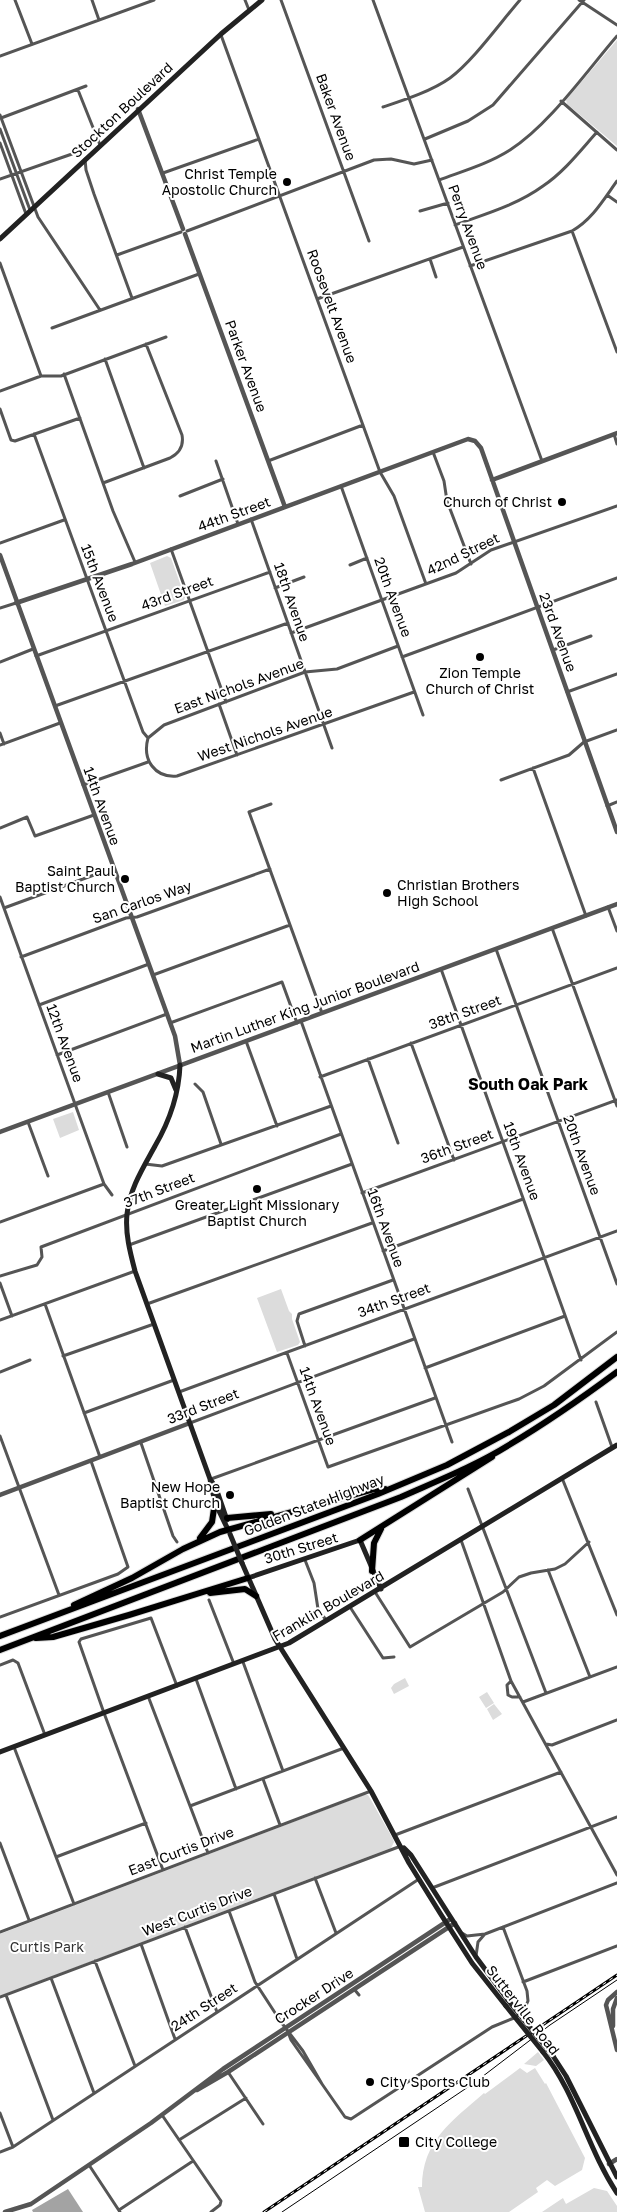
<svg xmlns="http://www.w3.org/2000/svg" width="617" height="2212" font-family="'Golos Text',sans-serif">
  <rect width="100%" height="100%" fill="#fff"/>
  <path fill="#dcdcdc" d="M617 40V146L567 104 566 100Z
    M167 556 171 558 185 597 184 600 165 606 150 563Z
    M73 1112 79 1130 60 1138 53 1119Z
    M281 1289 289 1311 292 1314V1319L300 1342 298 1345 277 1352 257 1298Z
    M405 1678 409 1686 394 1694 391 1688 394 1684Z
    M487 1692 494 1703 486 1708 479 1697Z
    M494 1704 502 1714 493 1720 487 1709Z
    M364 1795H368L371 1800 393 1839 394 1842 391 1848 0 1996V1934Z
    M538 2052 544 2060 536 2066 524 2064Z
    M520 2068 527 2073 535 2068 545 2084 546 2083 585 2158 582 2170 555 2186 547 2180 536 2188 538 2192 509 2212H425L418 2187H422C422 2141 452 2121 484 2093L485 2094Z
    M594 2188 607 2191 617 2206V2212H542L563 2198 566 2204Z"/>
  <path fill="#a3a3a3" d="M68 2189 83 2212H33L32 2210Z"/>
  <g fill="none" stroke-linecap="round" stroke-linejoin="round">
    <defs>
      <path id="motorway" d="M227 1518 271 1514
        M200 1538 212 1522 215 1502
        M360 1540 492 1457
        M372 1571 374 1543 381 1529
        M210 1593 245 1589 256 1596
        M74 1605 132 1578 183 1549 220 1532 374 1489H385
        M0 1636 378 1494 447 1465 509 1432 554 1405 617 1357
        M36 1638 53 1637 129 1615 248 1578
        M0 1650 401 1497C437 1481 475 1466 509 1445 546 1423 582 1398 617 1372"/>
    </defs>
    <use href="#motorway" stroke="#dbdbdb" stroke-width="8"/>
    <path stroke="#555" stroke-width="3" d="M15 0 32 44
      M92 0 99 20
      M245 0 249 10
      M281 0 369 241
      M373 0 542 461
      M579 0 617 25
      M221 35 380 472 394 496 426 584
      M0 56 154 0
      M78 90 100 145
      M561 101 617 150
      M383 107C404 100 432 91 450 78 473 61 500 23 520 0
      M0 115 38 217 100 310
      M1 118 86 86
      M0 129 30 210
      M425 139 468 121 493 105 584 0
      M0 143 26 214
      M85 159 86 170 94 194 132 298
      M163 173 259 139
      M0 179 72 154
      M439 180C463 171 488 164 510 150 549 125 586 72 617 36
      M607 195 617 202
      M420 211 448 203
      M455 225C485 214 517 205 543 186 564 172 580 151 597 132
      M187 231 374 160 391 159 414 164 432 160
      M572 231 617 352
      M117 255 181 232
      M430 259 436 277
      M0 263 41 376
      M470 266 572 231C592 220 604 199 617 181
      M317 299 463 247
      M52 328 199 274
      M105 359 144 468
      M64 374 113 511 135 562
      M0 391 41 376H61L166 337
      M0 409 11 440 15 441 80 418
      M34 434 143 732 148 738
      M614 434 617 444
      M433 452 444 481 447 501 471 564
      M216 461 238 524
      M268 461 363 425
      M103 483 170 458C180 453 184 446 182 435L146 344
      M341 486 423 715
      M180 496 223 479
      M251 519 332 748
      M0 543 64 520
      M171 549 226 702
      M350 565 367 558
      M275 588 304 577
      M0 608 16 603
      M291 633 456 573 491 550 617 506
      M398 646 337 669 305 672 164 725 148 738C142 760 155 778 177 776L414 692
      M553 650 591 636
      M36 656 270 572
      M402 657 617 578
      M0 662 33 649
      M567 692 617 674
      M219 704 237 755
      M55 706 288 623
      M0 733 4 744
      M0 745 60 723
      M533 768 586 916
      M501 780 569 755 584 742 617 730
      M83 785 148 762
      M271 804 249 812 322 1013
      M607 806 617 802
      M0 828 27 817 35 836 94 815
      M0 897 104 1184 112 1195
      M608 907 617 931
      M4 908 113 868
      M552 928 617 1106
      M496 949 617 1284
      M21 957 126 918 137 917 270 869
      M441 969 581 1360
      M153 975 290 925
      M39 1005 149 964
      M301 1021 452 1442
      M170 1023 282 982 297 1023
      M246 1041 277 1126
      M411 1043 454 1160
      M57 1055 167 1014
      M368 1059 398 1143
      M320 1077 617 968
      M195 1084 203 1092 221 1144
      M108 1092 127 1147
      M28 1122 48 1176
      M145 1164 162 1166 331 1106
      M362 1193 617 1100
      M0 1222 104 1184
      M129 1245 352 1164
      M383 1251 523 1199
      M0 1276 37 1265 42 1257 41 1247 341 1134
      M0 1283 12 1316
      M45 1304 100 1457
      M147 1304 372 1223
      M0 1320 135 1271
      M305 1346 297 1321 299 1314 393 1280
      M287 1353 328 1467 519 1399 544 1386 617 1332
      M63 1356 154 1324
      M425 1368 565 1316
      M0 1372 30 1360
      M179 1392 617 1231
      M596 1402 612 1447
      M84 1413 174 1380
      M190 1423 414 1339
      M0 1436 59 1595
      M141 1443 173 1536 177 1542
      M562 1478 617 1615
      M211 1479 435 1398
      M468 1489 546 1693
      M461 1540 511 1681 617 1875
      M305 1560 314 1583 318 1609 326 1620
      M548 1570 590 1677
      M375 1592 410 1647 503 1592 519 1577 531 1573 555 1569 565 1564 589 1542
      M209 1600 234 1664
      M350 1607 383 1658 394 1657
      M0 1617 118 1574 128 1567 91 1461
      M243 1662 283 1771
      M0 1665 13 1660 18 1663 45 1735
      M196 1679 236 1789
      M511 1681 507 1685 508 1695 512 1697H520
      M148 1696 208 1853
      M523 1702 617 1667
      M546 1744 552 1745 617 1720
      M14 1747 74 1904
      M263 1779 280 1825
      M190 1806 344 1748
      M395 1835 561 1772
      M0 1843 29 1920
      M56 1857 146 1823
      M163 1870 104 1713 79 1642 81 1639 151 1618 177 1686
      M315 1878 336 1933
      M432 1888 617 1817
      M274 1894 297 1959
      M229 1911 255 1982 281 2022 303 2051 322 2084 291 2040 288 2032
      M185 1927 217 2012
      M0 1932 371 1791
      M462 1933 467 1936 485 1934 617 1883
      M141 1944 175 2039
      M476 1956 478 1942 484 1935
      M95 1961 135 2066
      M51 1978 94 2093
      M523 1982 617 1946
      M354 1989 359 1995
      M6 1995 53 2120
      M0 1997 401 1846
      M228 2072 263 2124
      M322 2084 345 2117 351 2119 492 2027 514 2018 523 2012 528 2001 527 1991 503 1927
      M0 2113 13 2147
      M162 2115 221 2201 220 2205 211 2212
      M179 2140 246 2098
      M0 2152 13 2147 419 1879
      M89 2165 120 2212
      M119 2210 193 2161"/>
    <path stroke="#555" stroke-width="4.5" d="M138 109 183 229
      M185 234 285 507
      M492 480 617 433
      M0 555 175 1036 180 1065
      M16 603 132 564 468 439 475 441 481 448 617 832
      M0 1132 617 904
      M0 1495 190 1423
      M617 1992 608 2000 606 2005 617 2050
      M613 2026V2009L617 1998
      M197 2090 228 2072 455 1923
      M609 2164 617 2159
      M5 2212 31 2204 151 2123 223 2069 449 1920"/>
    <path stroke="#222" stroke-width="5" d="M0 239 221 34 262 0
      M180 1065C179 1093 169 1122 155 1146 143 1168 130 1188 127 1214 125 1233 130 1252 135 1271L210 1479C212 1498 220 1515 229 1531
      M158 1074 171 1078 176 1090
      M210 1479 216 1488 227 1520
      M242 1563 275 1639 371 1791 409 1863 440 1913 472 1963 506 2006
      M248 1578 360 1540 381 1589
      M0 1752 289 1643 617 1445
      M404 1848 411 1855 476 1957 508 2000
      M543 2052C576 2093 587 2148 617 2193
      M553 2056 566 2076 617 2177"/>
    <use href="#motorway" stroke="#000" stroke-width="6"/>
    <path stroke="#000" stroke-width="1" d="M282 2212 474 2083 550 2025 617 1980"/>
    <defs>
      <path id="rail" d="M264 2212 617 1975"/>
    </defs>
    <use href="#rail" stroke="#000" stroke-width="3"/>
    <use href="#rail" stroke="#fff" stroke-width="1" stroke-dasharray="4" stroke-linecap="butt"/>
    <path stroke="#222" stroke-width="5" d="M230 1534 242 1563
      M508 2000 553 2056
      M506 2006 543 2052"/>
  </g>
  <g fill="#000" stroke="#fff" stroke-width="2">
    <circle cx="287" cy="182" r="5"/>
    <circle cx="562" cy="502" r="5"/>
    <circle cx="480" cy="657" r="5"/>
    <circle cx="125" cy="879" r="5"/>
    <circle cx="387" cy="893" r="5"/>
    <circle cx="257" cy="1189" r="5"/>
    <circle cx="230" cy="1495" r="5"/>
    <circle cx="370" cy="2082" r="5"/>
    <rect x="398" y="2136" width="12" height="12" rx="2.5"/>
  </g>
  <g text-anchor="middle" stroke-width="4" stroke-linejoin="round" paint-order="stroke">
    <g font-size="14" fill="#000" stroke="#fff">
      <text transform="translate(122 110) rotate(-43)" y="5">Stockton Boulevard</text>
      <text transform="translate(336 117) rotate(70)" y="5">Baker Avenue</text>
      <text transform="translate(468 227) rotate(70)" y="5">Perry Avenue</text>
      <text transform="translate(332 306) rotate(70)" y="5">Roosevelt Avenue</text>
      <text transform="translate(246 366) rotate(70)" y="5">Parker Avenue</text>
      <text transform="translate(234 514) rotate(-20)" y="5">44th Street</text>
      <text transform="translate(463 554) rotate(-26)" y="5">42nd Street</text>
      <text transform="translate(100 583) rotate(69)" y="5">15th Avenue</text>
      <text transform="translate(177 593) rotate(-20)" y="5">43rd Street</text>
      <text transform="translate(393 597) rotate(70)" y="5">20th Avenue</text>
      <text transform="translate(292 602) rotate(71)" y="5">18th Avenue</text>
      <text transform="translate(558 632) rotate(70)" y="5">23rd Avenue</text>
      <text transform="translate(239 686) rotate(-20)" y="5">East Nichols Avenue</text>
      <text transform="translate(265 734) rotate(-19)" y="5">West Nichols Avenue</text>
      <text transform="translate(102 806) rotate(70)" y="5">14th Avenue</text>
      <text transform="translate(142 902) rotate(-19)" y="5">San Carlos Way</text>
      <text transform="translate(305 1007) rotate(-20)" y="5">Martin Luther King Junior Boulevard</text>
      <text transform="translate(465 1012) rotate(-20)" y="5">38th Street</text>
      <text transform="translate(65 1043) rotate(70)" y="5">12th Avenue</text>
      <text transform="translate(457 1146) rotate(-20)" y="5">36th Street</text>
      <text transform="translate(582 1155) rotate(70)" y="5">20th Avenue</text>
      <text transform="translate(522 1161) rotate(70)" y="5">19th Avenue</text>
      <text transform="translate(159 1190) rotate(-21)" y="5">37th Street</text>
      <text transform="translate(386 1228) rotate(70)" y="5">16th Avenue</text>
      <text transform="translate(394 1300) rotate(-20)" y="5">34th Street</text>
      <text transform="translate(203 1406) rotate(-21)" y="5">33rd Street</text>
      <text transform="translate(318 1406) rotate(70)" y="5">14th Avenue</text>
      <text transform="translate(314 1505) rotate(-21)" y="5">Golden State Highway</text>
      <text transform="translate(301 1548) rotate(-17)" y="5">30th Street</text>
      <text transform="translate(328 1606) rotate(-30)" y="5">Franklin Boulevard</text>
      <text transform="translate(181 1851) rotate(-21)" y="5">East Curtis Drive</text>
      <text transform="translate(197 1911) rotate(-21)" y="5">West Curtis Drive</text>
      <text transform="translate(314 1996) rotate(-33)" y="5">Crocker Drive</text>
      <text transform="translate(204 2007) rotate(-33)" y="5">24th Street</text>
      <text transform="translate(523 2010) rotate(52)" y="5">Sutterville Road</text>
    </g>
    <g font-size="14" fill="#000" stroke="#fff" text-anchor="end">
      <text x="277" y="179">Christ Temple<tspan x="277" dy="16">Apostolic Church</tspan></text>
      <text x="552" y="507">Church of Christ</text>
      <text x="480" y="678" text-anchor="middle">Zion Temple<tspan x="480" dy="16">Church of Christ</tspan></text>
      <text x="115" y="876">Saint Paul<tspan x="115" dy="16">Baptist Church</tspan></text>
      <text x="397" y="890" text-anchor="start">Christian Brothers<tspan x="397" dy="16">High School</tspan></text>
      <text x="257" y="1210" text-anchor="middle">Greater Light Missionary<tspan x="257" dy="16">Baptist Church</tspan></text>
      <text x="220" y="1492">New Hope<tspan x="220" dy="16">Baptist Church</tspan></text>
      <text x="380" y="2087" text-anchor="start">City Sports Club</text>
      <text x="415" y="2147" text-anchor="start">City College</text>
    </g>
    <g font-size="14" fill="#333" stroke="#fff">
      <text x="47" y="1952">Curtis Park</text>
    </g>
    <g font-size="16" font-weight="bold" fill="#000" stroke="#fff">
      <text x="528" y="1090">South Oak Park</text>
    </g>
  </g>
</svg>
